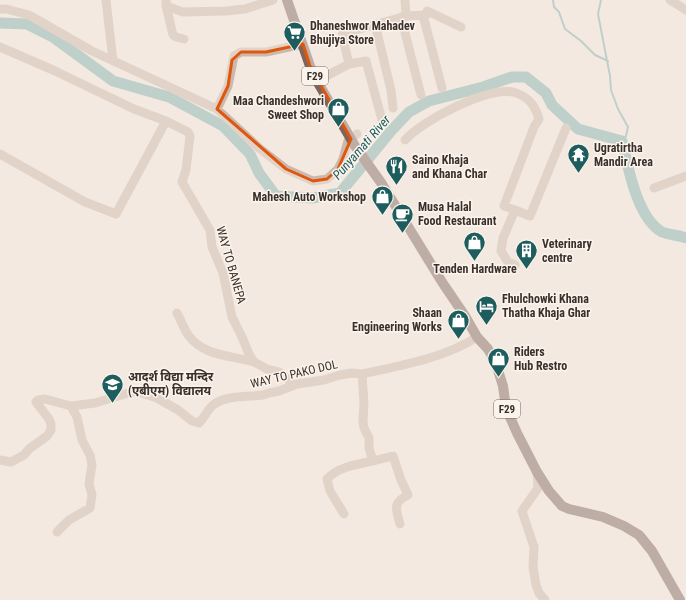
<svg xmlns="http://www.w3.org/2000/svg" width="686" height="600" font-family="'Roboto Condensed','Noto Sans Devanagari',sans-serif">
  <rect width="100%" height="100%" fill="#f4e9e0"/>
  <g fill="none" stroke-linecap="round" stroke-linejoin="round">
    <path stroke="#7eb2b2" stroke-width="2" d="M553 0 554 7 559 12 565 29 581 41 595 55 608 61
      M601 0 598 14 610 76 611 90 618 109 628 127 626 136 622 141"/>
    <path stroke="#7eb2b2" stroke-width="11" d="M0 23 27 24 53 37 113 81 169 97 223 126 250 154 259 173 276 196 313 198 340 193 391 131 409 112 429 101 483 87 512 77H526L546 93 552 105 578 129 622 141C628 167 637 218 662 232 669 235 679 235 686 238"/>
    <path stroke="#cdb9ab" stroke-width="9" d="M106 0 113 61
      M166 0V6L183 12 226 11 245 9 273 0
      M670 0 686 10
      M166 6 173 35 176 37 184 39
      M0 9H6L29 15 92 51 217 109 259 148 286 169 313 181 327 179 338 169 343 159 348 141 357 134
      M406 16 426 15
      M401 17 421 95
      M375 24 391 90 393 108
      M341 26 345 33 406 16 405 0
      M0 47 53 70 134 109 166 121 188 132 190 136 186 170 182 182 210 230 212 247 223 273 232 317 242 337 249 354 254 362 267 369 279 372 288 379 293 385
      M349 64 366 61 382 120
      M317 81 349 64 342 35 345 33
      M442 88 424 19 427 11 461 27
      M217 109 228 86 234 56 241 52H266L303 44
      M405 140C423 120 487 87 513 92 528 96 535 105 539 119L534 127 504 206 515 210 503 238 501 251 508 262 515 265
      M0 154 85 202 116 214 166 121
      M654 188 686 176
      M515 210 530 216 566 128
      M177 313C181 320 184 330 189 336 205 357 231 355 254 362
      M0 460 11 462 24 455 29 449 47 436 51 430V424L49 419 36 402 38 400 45 399 71 406 95 403 135 391 157 398 178 410 192 421 199 423C204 418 208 409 213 405 226 395 247 397 263 395L269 393 279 391 297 384 324 380 340 375 352 373 362 374C399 366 445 358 477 337
      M373 461 393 456 401 480 408 495C392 503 396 509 400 524
      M537 472 538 488 522 511 534 547 533 567 536 585 539 593 545 600
      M344 514 330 491 327 479C338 467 358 464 373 461L369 448V438L364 428 363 421 364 403 362 374
      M57 532 69 520 90 508 92 495 89 484 92 465 90 455 82 440 77 417 71 406"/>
    <path stroke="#7d655b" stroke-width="10" d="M287 0 310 66 317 81 355 146 382 184 442 282 465 316 477 337 488 349 495 361 503 386 506 408 517 433 537 472 549 491 562 506 569 509 603 517 624 526 639 535 652 551 680 600"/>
  </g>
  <path d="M0 0H686V600H0ZM303 44 310 66 351 139 338 169 327 179 313 181 286 169 217 109 228 86 232 60 241 52H266Z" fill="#f4e9e0" fill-opacity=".55" fill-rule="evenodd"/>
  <path fill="none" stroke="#df570e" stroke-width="3" stroke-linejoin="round" d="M303 44 310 66 351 139 338 169 327 179 313 181 286 169 217 109 228 86 232 60 241 52H266Z"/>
  <defs>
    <symbol id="supermarket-pin" viewBox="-11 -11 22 30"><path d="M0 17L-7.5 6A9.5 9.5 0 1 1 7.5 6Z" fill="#1e5d5e" stroke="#fbf4ed"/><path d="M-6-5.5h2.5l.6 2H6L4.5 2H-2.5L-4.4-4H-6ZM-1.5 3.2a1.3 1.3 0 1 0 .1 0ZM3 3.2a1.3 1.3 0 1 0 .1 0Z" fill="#fff"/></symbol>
    <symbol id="shop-pin" viewBox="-11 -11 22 30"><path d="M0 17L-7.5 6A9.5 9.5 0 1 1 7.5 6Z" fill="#1e5d5e" stroke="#fbf4ed"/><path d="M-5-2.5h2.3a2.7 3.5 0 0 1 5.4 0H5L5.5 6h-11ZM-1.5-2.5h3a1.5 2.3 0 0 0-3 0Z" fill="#fff"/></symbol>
    <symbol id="temple-pin" viewBox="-11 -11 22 30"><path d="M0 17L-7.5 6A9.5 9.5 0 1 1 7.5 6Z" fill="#1e5d5e" stroke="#fbf4ed"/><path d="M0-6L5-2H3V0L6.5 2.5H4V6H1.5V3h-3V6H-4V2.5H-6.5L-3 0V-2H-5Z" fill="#fff"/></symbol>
    <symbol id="restaurant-pin" viewBox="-11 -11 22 30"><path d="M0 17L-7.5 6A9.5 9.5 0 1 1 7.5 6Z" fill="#1e5d5e" stroke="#fbf4ed"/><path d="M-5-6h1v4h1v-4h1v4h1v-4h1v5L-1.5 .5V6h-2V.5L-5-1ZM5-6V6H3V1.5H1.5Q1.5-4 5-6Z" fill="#fff"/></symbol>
    <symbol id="cafe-pin" viewBox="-11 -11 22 30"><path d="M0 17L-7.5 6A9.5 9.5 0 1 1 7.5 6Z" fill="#1e5d5e" stroke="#fbf4ed"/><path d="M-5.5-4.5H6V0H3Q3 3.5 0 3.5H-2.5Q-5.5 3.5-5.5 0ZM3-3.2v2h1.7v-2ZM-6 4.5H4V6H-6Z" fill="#fff"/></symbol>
    <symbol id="building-pin" viewBox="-11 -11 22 30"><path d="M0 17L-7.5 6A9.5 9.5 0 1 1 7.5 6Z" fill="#1e5d5e" stroke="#fbf4ed"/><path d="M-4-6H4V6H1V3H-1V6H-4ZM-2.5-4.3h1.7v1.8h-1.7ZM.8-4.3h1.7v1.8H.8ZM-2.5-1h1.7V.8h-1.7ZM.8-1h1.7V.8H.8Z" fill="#fff"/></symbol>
    <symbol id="hotel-pin" viewBox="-11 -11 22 30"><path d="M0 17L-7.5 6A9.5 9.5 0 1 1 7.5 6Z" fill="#1e5d5e" stroke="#fbf4ed"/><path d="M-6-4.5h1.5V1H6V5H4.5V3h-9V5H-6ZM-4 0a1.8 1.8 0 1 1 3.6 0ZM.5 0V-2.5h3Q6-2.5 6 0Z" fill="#fff"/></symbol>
    <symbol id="school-pin" viewBox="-11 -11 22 30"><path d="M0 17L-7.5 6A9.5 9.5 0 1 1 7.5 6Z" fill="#1e5d5e" stroke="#fbf4ed"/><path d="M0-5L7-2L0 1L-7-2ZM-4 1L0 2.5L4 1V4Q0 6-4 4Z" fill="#fff"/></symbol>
  </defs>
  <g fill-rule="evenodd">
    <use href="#supermarket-pin" x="282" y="20" width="25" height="34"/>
    <use href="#shop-pin" x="326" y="96" width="25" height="34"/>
    <use href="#temple-pin" x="566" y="142" width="25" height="34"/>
    <use href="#restaurant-pin" x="384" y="154" width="25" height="34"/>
    <use href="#shop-pin" x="370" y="184" width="25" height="34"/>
    <use href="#cafe-pin" x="390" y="202" width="25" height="34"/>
    <use href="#shop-pin" x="462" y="230" width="25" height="34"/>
    <use href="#building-pin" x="514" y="238" width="25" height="34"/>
    <use href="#hotel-pin" x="474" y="294" width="25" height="34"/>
    <use href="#shop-pin" x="446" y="308" width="25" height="34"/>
    <use href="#shop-pin" x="486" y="346" width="25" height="34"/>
    <use href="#school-pin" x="100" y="372" width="25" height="34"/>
  </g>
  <g text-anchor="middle" stroke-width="3" stroke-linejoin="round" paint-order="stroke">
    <g fill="#fbf4ed" stroke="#746a64" stroke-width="1">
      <rect x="302" y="67" width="26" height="18" rx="3"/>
      <rect x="494" y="400" width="26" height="18" rx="3"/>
    </g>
    <g font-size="11" font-weight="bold" fill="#3a2f2a">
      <text x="315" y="80">F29</text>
      <text x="507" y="413">F29</text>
    </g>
    <g font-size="12" font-weight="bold" fill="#3a2f2a" stroke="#fbf4ed" text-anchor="start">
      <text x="310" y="30">Dhaneshwor Mahadev<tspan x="310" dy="14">Bhujiya Store</tspan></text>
      <text x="324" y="105" text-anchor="end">Maa Chandeshwori<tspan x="324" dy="14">Sweet Shop</tspan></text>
      <text x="594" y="152">Ugratirtha<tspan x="594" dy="14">Mandir Area</tspan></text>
      <text x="412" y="164">Saino Khaja<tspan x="412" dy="14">and Khana Char</tspan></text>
      <text x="366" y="201" text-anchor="end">Mahesh Auto Workshop</text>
      <text x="418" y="211">Musa Halal<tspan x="418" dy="14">Food Restaurant</tspan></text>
      <text x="542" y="248">Veterinary<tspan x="542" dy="14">centre</tspan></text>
      <text x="475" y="273" text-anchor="middle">Tenden Hardware</text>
      <text x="502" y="303">Fhulchowki Khana<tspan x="502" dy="14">Thatha Khaja Ghar</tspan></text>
      <text x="442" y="317" text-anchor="end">Shaan<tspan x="442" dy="14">Engineering Works</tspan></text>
      <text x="514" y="356">Riders<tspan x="514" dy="14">Hub Restro</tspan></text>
      <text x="128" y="381">आदर्श विद्या मन्दिर<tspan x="128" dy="14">(एबीएम) विद्यालय</tspan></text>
    </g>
    <g font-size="12" fill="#3a2f2a" stroke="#fbf4ed">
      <text transform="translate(231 265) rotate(74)" y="4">WAY TO BANEPA</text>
      <text transform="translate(294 374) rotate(-13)" y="4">WAY TO PAKO DOL</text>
    </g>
    <g font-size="13" font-style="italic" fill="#1e5d5e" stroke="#fbf4ed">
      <text transform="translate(361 147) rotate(-49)" y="5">Punyamati River</text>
    </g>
  </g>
</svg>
